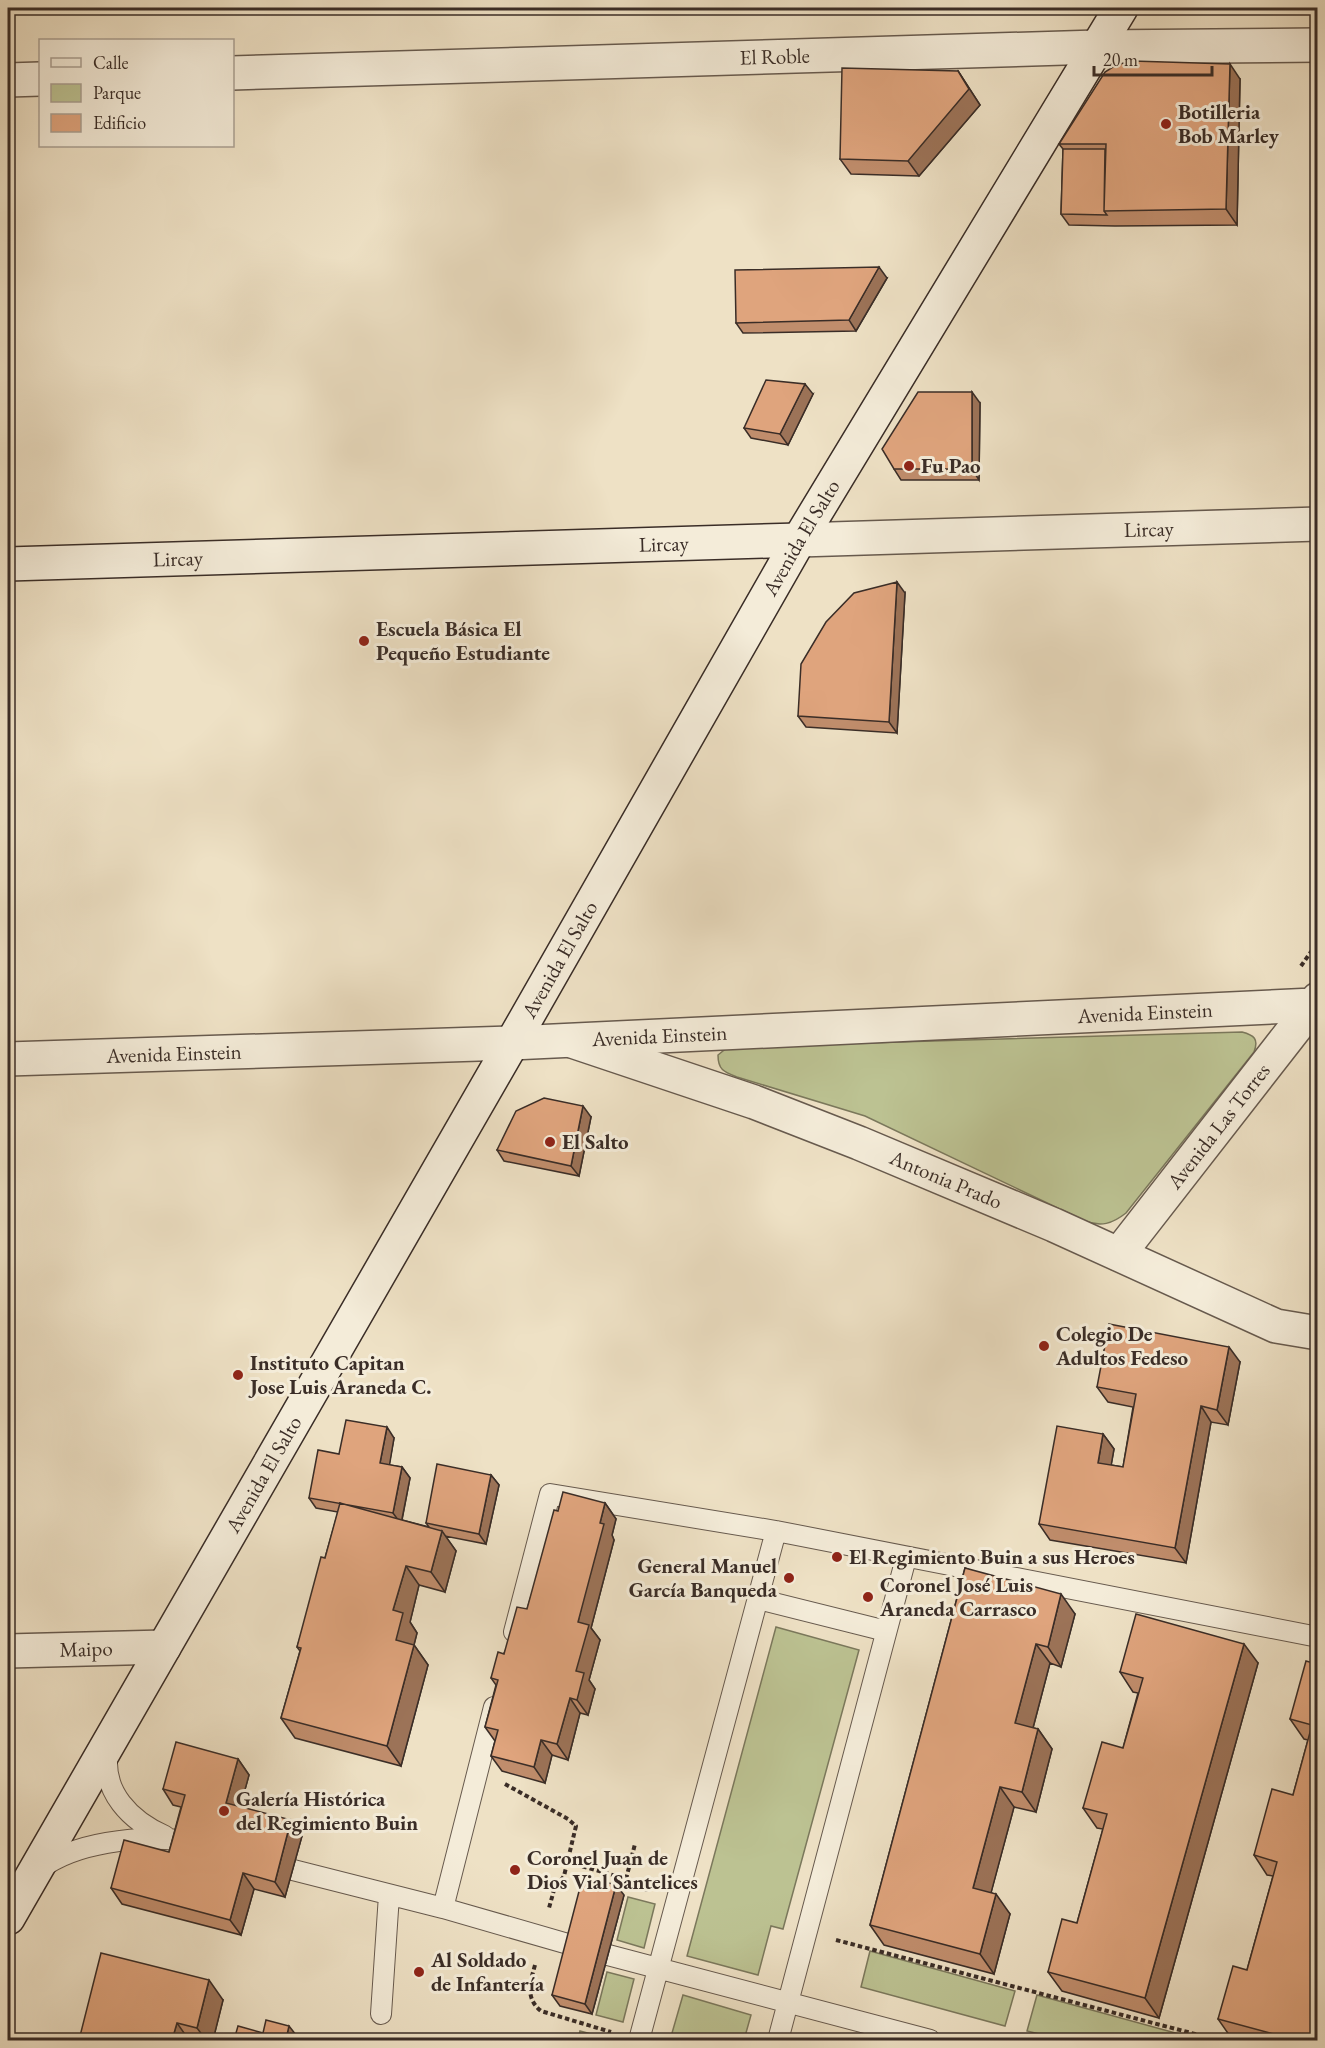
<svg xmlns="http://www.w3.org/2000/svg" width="1325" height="2048" font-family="'EB Garamond',serif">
  <rect width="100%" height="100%" fill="#eee1c5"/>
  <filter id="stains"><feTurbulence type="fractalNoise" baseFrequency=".00333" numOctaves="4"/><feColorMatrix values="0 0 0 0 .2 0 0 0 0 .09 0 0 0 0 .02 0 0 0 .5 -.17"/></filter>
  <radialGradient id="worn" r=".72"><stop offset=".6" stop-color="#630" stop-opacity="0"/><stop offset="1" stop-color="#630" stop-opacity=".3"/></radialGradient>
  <path fill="#bcc292" stroke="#7b785c" stroke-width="1.5" d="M1242 1032C1254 1035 1259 1039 1254 1052L1126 1213C1112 1224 1101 1227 1085 1221L865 1116 737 1077C724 1072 718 1070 718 1055L728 1047Z
    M776 1627 859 1650 783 1929 771 1926 758 1975 687 1956Z
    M628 1897 655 1904 644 1948 617 1940Z
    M870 1951 1015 1991 1005 2026 861 1987Z
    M607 1972 634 1979 623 2022 596 2015Z
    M683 1995 751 2015 744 2040H670Z
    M1037 1995 1190 2037V2040H1063L1027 2031Z
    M580 2031 614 2040H578Z"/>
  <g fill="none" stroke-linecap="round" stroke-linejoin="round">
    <defs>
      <path id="service" d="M758 1599 886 1631
        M514 1632 550 1494 776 1531 1318 1637
        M108 1751C101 1792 131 1821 165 1836
        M40 1869C75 1842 137 1836 179 1840
        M293 1870 443 1908 575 1946
        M443 1908 494 1707
        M608 1955 930 2040
        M381 2014 389 1895
        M639 2040 776 1531
        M778 2040 906 1558"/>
      <g id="minor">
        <path id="s1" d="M232 73 1097 47 1318 45"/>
        <path d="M8 80 40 79"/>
        <path id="s2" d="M572 1041 754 1102 859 1143 1054 1225 1276 1326 1318 1333"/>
        <path id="s3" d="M1119 1254 1313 1005"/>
        <path id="s4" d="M8 1651 164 1647"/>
      </g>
      <g id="tertiary">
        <path id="s5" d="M799 540 1318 524"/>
        <path id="s6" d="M8 1059 512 1043 1313 1005 1318 999"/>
      </g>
      <g id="secondary">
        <path id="s7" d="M8 564 799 540"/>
        <path id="s8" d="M8 1918 512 1043 799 540 1121 8"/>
      </g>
    </defs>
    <use href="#service" stroke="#675a4e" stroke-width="22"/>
    <use href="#minor" stroke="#675a4e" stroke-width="36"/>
    <use href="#tertiary" stroke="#675a4e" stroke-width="36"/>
    <use href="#secondary" stroke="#3a2d27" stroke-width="36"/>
    <path stroke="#3a2d27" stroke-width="4" stroke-dasharray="4.5 3" stroke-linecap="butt" d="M1301 966 1318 942
      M505 1784 568 1819 576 1826 564 1876 554 1890 549 1908
      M568 1862 633 1881 637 1887 648 1890
      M626 1879 635 1844
      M836 1940 1218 2040
      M535 1965C530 1983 525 1998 541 2011L611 2032"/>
    <use href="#service" stroke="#f4ecd9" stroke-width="20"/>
    <use href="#minor" stroke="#f4ecd9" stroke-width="33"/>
    <use href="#tertiary" stroke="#f4ecd9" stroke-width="33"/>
    <use href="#secondary" stroke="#f4ecd9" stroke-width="33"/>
  </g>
  <path fill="#c08d6c" stroke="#3a2d27" stroke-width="1.5" d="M958 71 980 105 919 176 851 174 840 159Z
    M1240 79 1237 225 1115 226 1069 225 1061 214 1063 149 1059 144Z
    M887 278 856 331 743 333 736 323Z
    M813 394 788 445 751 438 744 428Z
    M980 403 979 480H901L894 469Z
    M905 593 897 733 806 727 798 716Z
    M591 1117 579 1176 504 1161 497 1150Z
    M1240 1362 1228 1425 1211 1422 1186 1563 1050 1540 1039 1524 1103 1434 1114 1449 1111 1465 1123 1467 1133 1407 1108 1402 1097 1387Z
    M394 1438 389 1465 402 1467 410 1478 402 1520 429 1527 426 1523 491 1475 499 1485 486 1544 445 1536 456 1551 445 1592 419 1585 410 1622 417 1633 414 1645 428 1665 401 1766 295 1738 281 1718 300 1651 297 1647 325 1558 338 1512 316 1508 309 1498 339 1454Z
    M605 1503 616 1519 612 1535 614 1540 591 1628 600 1640 589 1680 595 1689 588 1715 580 1713 568 1760 552 1755 545 1783 502 1771 491 1756 495 1741 485 1727 496 1685 491 1678 527 1609 558 1511Z
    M965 1568 1075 1614 1061 1667 1050 1663 1033 1728 1038 1729 1052 1749 1036 1812 1014 1807 991 1892 1010 1914 994 1974 884 1945 870 1925Z
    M1258 1663 1159 2018 1062 1991 1048 1972 1077 1923 1103 1829 1097 1828 1083 1808 1123 1748 1138 1693 1133 1692 1120 1672Z
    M1317 1664V2040H1239L1232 2039 1218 2019 1247 1970 1273 1876 1267 1875 1254 1855 1293 1795 1308 1740 1304 1739 1290 1719Z
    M238 1759 249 1775 240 1807 302 1836 285 1897 254 1889 241 1935 122 1904 111 1888 169 1852 181 1807 173 1805 163 1789Z
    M624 1895 592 2014 560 2006 552 1995Z
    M223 2000 213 2040H79Z"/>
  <path fill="#9c7358" stroke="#3a2d27" stroke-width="1.5" d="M1230 64 1240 79 1237 225 1226 209Z
    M958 71 980 105 919 176 908 161Z
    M879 267 887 278 856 331 849 320Z
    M805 384 813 394 788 445 780 434Z
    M972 392 980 403 979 480 972 469Z
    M897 582 905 593 897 733 889 722Z
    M583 1106 591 1117 579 1176 571 1166Z
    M1229 1347 1240 1362 1228 1425 1217 1410Z
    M1201 1406 1211 1422 1186 1563 1175 1548Z
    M387 1427 394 1438 388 1474 380 1463Z
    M1103 1434 1114 1449 1109 1478 1098 1463Z
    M402 1467 410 1478 401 1524 393 1513Z
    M491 1475 499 1485 486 1544 479 1534Z
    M605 1503 616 1519 612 1535 614 1540 591 1628 600 1640 589 1680 595 1689 588 1715 577 1700 576 1671 578 1622 600 1523Z
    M442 1531 456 1551 445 1592 431 1572Z
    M406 1566 419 1585 410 1622 417 1633 410 1660 396 1640 393 1610Z
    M1061 1594 1075 1614 1061 1667 1048 1647Z
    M1036 1644 1050 1663 1029 1743 1015 1723Z
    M1244 1644 1258 1663 1159 2018 1145 1998Z
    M414 1645 428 1665 401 1766 387 1746Z
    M570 1698 580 1713 568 1760 557 1744Z
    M1038 1729 1052 1749 1036 1812 1022 1792Z
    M541 1740 552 1755 545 1783 534 1767Z
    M238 1759 249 1775 237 1819 226 1803Z
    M1000 1787 1014 1807 987 1908 973 1888Z
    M291 1820 302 1836 285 1897 275 1882Z
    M243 1873 254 1889 241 1935 230 1920Z
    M616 1885 624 1895 592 2014 585 2004Z
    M996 1894 1010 1914 994 1974 980 1954Z
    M209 1980 223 2000 213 2040H206L197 2028Z
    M177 2023 189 2040H172Z
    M289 2026 300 2040H287L286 2039Z"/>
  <path fill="#dfa47d" stroke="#3a2d27" stroke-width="1.5" d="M1132 61 1230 64 1226 209 1104 211 1106 144H1059L1105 72 1116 65Z
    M842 68 958 71 969 89 908 161 840 159Z
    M1063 149H1105L1104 211 1107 215 1061 214Z
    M879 267 849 320 736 323 735 270Z
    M766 380 805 384 780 434 744 428Z
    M918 392H972V469H894L882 449Z
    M897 582 889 722 798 716 801 664 826 622 854 593Z
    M544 1098 583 1106 571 1166 497 1150 516 1111Z
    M1109 1324 1229 1347 1217 1410 1201 1406 1175 1548 1039 1524 1057 1426 1103 1434 1098 1463 1123 1467 1136 1394 1097 1387Z
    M346 1420 387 1427 380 1463 402 1467 393 1513 309 1498 318 1450 339 1454Z
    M437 1464 491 1475 479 1534 426 1523Z
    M563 1492 605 1503 600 1523 604 1524 578 1622 589 1625 576 1671 584 1673 577 1700 570 1698 557 1744 541 1740 534 1767 491 1756 498 1730 485 1727 498 1680 491 1678 498 1652 504 1654 517 1607 527 1609 554 1510 558 1511Z
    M340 1503 442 1531 431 1572 406 1566 393 1610 403 1613 396 1640 414 1645 387 1746 281 1718 301 1648 297 1647 321 1557 325 1558Z
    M965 1568 1061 1594 1048 1647 1036 1644 1015 1723 1038 1729 1022 1792 1000 1787 973 1888 996 1894 980 1954 870 1925Z
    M1136 1614 1244 1644 1145 1998 1048 1972 1062 1919 1077 1923 1107 1814 1083 1808 1102 1742 1123 1748 1143 1678 1120 1672Z
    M1306 1661 1317 1664V2035L1316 2040H1296L1218 2019 1233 1966 1247 1970 1277 1862 1254 1855 1272 1789 1293 1795 1312 1725 1290 1719Z
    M176 1742 238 1759 226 1803 291 1820 275 1882 243 1873 230 1920 111 1888 124 1840 169 1852 185 1795 163 1789Z
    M583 1876 616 1885 585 2004 552 1995Z
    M101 1953 209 1980 197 2028 177 2023 172 2040H79Z
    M266 2020 289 2026 286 2039 293 2040H234L238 2026 263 2033Z"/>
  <g fill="#8f2418" stroke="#f4ecd9" stroke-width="2">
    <circle cx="1166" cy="124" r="6"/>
    <circle cx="909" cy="466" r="6"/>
    <circle cx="364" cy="641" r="6"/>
    <circle cx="550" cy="1142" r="6"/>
    <circle cx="1044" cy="1346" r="6"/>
    <circle cx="238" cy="1375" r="6"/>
    <circle cx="837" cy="1557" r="6"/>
    <circle cx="789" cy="1578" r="6"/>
    <circle cx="868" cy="1597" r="6"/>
    <circle cx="224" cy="1811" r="6"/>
    <circle cx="515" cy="1870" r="6"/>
    <circle cx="419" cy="1972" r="6"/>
  </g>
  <g text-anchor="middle" stroke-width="6" stroke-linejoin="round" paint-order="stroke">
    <g font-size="21" fill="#3a2d27" stroke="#f4ecd9">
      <text dy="7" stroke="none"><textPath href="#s1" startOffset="543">El Roble</textPath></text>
      <text dy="7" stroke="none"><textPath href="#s5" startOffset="350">Lircay</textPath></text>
      <text dy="7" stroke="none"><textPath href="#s8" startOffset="1592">Avenida El Salto</textPath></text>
      <text dy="7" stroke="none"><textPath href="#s7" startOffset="656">Lircay</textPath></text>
      <text dy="7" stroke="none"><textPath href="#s7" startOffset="170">Lircay</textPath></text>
      <text dy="7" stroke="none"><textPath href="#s8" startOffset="1106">Avenida El Salto</textPath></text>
      <text dy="7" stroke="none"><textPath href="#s6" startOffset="1138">Avenida Einstein</textPath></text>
      <text dy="7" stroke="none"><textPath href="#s6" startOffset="652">Avenida Einstein</textPath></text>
      <text dy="7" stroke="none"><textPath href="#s6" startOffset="166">Avenida Einstein</textPath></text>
      <text dy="7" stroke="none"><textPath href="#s3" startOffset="162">Avenida Las Torres</textPath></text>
      <text dy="7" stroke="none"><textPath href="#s2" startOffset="399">Antonia Prado</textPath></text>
      <text dy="7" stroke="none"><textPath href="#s8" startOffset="512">Avenida El Salto</textPath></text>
      <text dy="7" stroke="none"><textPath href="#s4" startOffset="78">Maipo</textPath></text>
    </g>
    <g font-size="21" font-weight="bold" fill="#3a2d27" stroke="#f4ecd9" text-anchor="start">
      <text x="1178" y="119">Botilleria<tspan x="1178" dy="24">Bob Marley</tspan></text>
      <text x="921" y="473">Fu Pao</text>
      <text x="376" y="636">Escuela Básica El<tspan x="376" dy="24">Pequeño Estudiante</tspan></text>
      <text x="562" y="1149">El Salto</text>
      <text x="1056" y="1341">Colegio De<tspan x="1056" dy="24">Adultos Fedeso</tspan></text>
      <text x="250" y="1370">Instituto Capitan<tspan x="250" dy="24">Jose Luis Araneda C.</tspan></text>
      <text x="849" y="1564">El Regimiento Buin a sus Heroes</text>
      <text x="777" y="1573" text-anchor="end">General Manuel<tspan x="777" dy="24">García Banqueda</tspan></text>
      <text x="880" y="1592">Coronel José Luis<tspan x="880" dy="24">Araneda Carrasco</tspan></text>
      <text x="236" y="1806">Galería Histórica<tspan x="236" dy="24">del Regimiento Buin</tspan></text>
      <text x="527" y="1865">Coronel Juan de<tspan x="527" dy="24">Dios Vial Santelices</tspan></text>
      <text x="431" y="1967">Al Soldado<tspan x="431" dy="24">de Infantería</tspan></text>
    </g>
  </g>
  <rect width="1325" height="2048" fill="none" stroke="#eee1c5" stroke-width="30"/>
  <rect x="9" y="9" width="1307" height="2030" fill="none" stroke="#3a2d27" stroke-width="3"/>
  <rect x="15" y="15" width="1295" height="2018" fill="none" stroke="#3a2d27" stroke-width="1.5"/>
  <rect x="39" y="39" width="195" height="108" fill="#f4ecd9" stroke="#aaa092" stroke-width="1.5"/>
  <rect x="51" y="58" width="30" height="9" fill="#f4ecd9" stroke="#aaa092" stroke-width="1.5"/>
  <text x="93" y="69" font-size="18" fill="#3a2d27">Calle</text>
  <rect x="51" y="84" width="30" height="18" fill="#bcc292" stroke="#aaa092" stroke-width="1.5"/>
  <text x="93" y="99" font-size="18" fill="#3a2d27">Parque</text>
  <rect x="51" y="114" width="30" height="18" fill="#dfa47d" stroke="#aaa092" stroke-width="1.5"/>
  <text x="93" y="129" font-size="18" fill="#3a2d27">Edificio</text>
  <path d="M1094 66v9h118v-9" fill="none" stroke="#3a2d27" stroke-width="3"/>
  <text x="1103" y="66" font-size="18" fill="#3a2d27" stroke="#f4ecd9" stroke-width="4.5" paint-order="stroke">20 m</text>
  <rect width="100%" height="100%" filter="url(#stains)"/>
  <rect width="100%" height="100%" fill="url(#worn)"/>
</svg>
